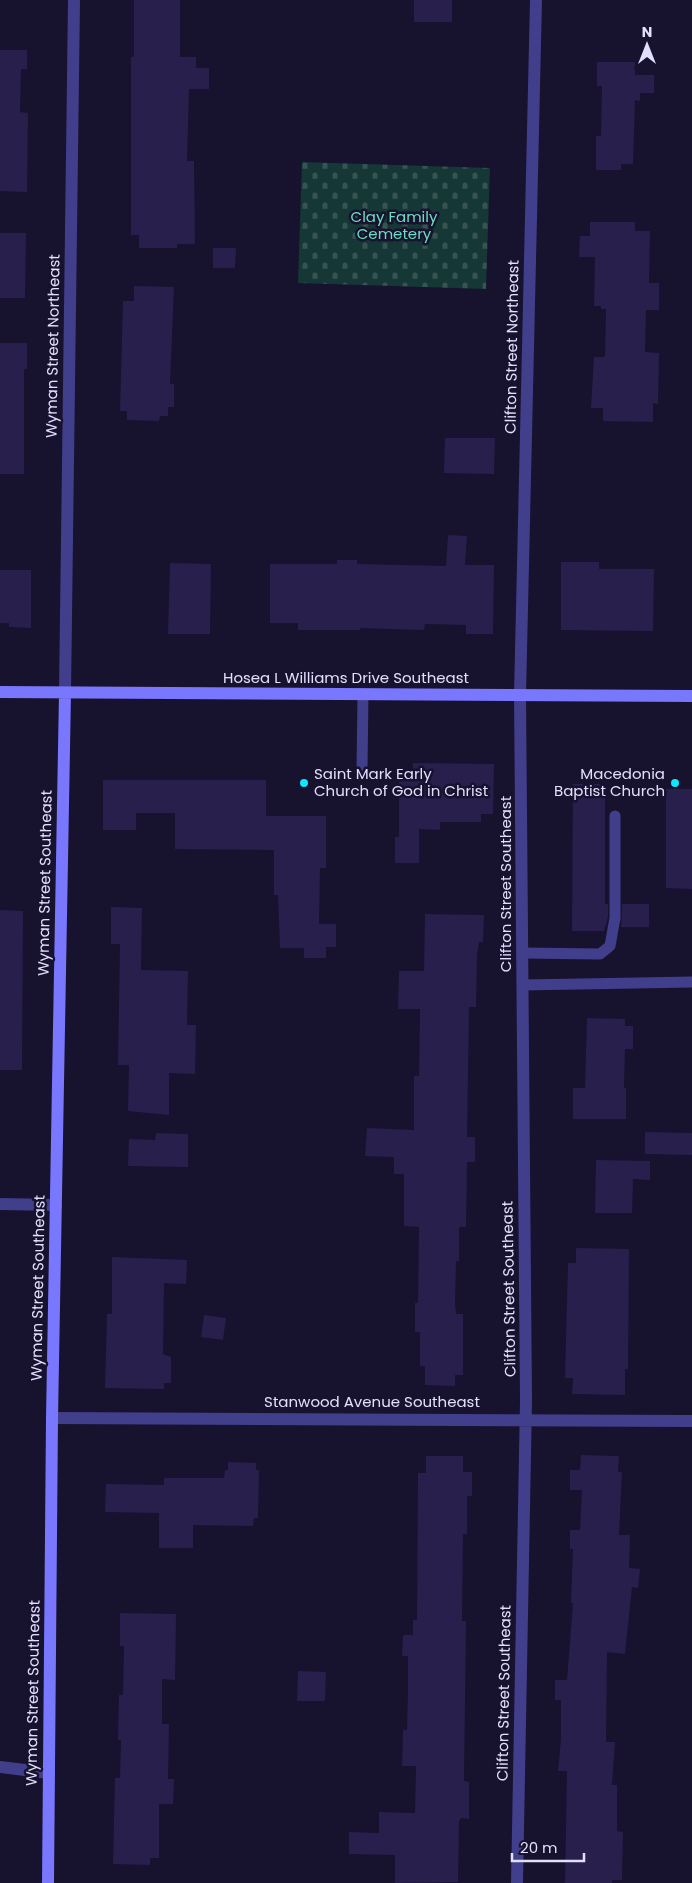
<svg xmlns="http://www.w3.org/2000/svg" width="692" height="1883" font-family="Poppins,sans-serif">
  <defs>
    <pattern id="cemetery-stones" width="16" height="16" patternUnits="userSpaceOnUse" patternTransform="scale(1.25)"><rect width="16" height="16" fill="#153735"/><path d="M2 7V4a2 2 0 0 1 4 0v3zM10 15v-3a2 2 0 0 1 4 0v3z" fill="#375453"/></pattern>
  </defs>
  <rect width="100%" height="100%" fill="#17122d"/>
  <path fill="url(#cemetery-stones)" d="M302 162 490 168 486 289 298 283Z"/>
  <path fill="#281f4d" d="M134 0H180V57H196V68H209V89H189L187 161H194L195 244H177V248H139V235H131V57H134Z
    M414 0H452V22H414Z
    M0 50H27V69H21L20 112 28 113 27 192 0 191Z
    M597 62H635V75H654V93H640V101L635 100 633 164H621V170H596V136H601L602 86H597Z
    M590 222H635V231H650L649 283H659V310H646L645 352 659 353 658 404 653 403V422L603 421V408H591L594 357H605L606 309H601V306H594L595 257H579L580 236H590Z
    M0 233H26L25 298H0Z
    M213 248H236L235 268H213Z
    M134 286 174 287 170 384H174V407H168V416H160L159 421 127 420V411H120L123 301H134Z
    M0 343H27V369H24V474H0Z
    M445 438H495L494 474 444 473Z
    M448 535 467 536 465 565H494L493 634H466V625L425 624 424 630 360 628V630H298V623H270V564H337V560H357V564L446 566Z
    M561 562H599V569H654L653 631 561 630Z
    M170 563 211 564 210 634H168Z
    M0 570H31V628L9 627V623H0Z
    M413 763 494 764 493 814H481V822H440V830L419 829V863H395V837H399V773L413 774Z
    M103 780H266V816H326V868H320L319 924H336V947H326V958H304V948H280L278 895H274V850L175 849V813H136V830H103Z
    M573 784H605V904H608V917L604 931H572Z
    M666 789H692V889L666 888Z
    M622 904H649V927H621Z
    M111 907 142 908 141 970 188 971 187 1025H196L195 1074 169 1073V1115L128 1111 129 1065H118L120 944H111Z
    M0 910 23 911 22 1070H0Z
    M425 914 484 915 483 942H479L477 954 476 1007H469L467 1137H475V1162H467L466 1227H459V1261H456L455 1303 456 1314H463V1375H455V1386L425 1385V1366H420V1332H415V1303H418L419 1227 404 1226V1174H394V1157L365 1156 367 1128 414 1130V1076H419L420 1009H398L399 971H424Z
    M587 1018 625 1019V1026H633V1049H625L624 1088H626V1119H573V1088H585Z
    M645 1132 692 1133V1155L645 1154Z
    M156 1133 188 1134V1167L128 1166 129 1139 155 1140Z
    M596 1160 650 1161V1180L633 1179 632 1213H595Z
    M576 1248 629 1249 628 1369H625V1395L572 1394 573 1378H565L568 1263H576Z
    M112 1257 187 1260 186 1284 164 1283 163 1354 171 1357V1383H164V1389L105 1388 107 1314H112Z
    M204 1315 226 1318 223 1340 201 1337Z
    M581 1455 619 1456 618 1472H622L619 1535H630L629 1568 640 1569 638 1588 632 1587 625 1654 607 1652 606 1742H615L612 1785H617V1831L623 1832 622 1880H612V1883H565L567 1771H558L561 1739V1700H555V1680H567L573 1603H571L573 1549H570V1530H580L582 1490H570V1470H580Z
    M426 1456H463V1472H472V1496H467V1534H463L462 1621H466L464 1781 469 1782V1819L461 1818 459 1821 458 1882 395 1883V1855L349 1854V1832L379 1833V1812L415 1813 416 1766H402L403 1730H407L408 1690V1656H402L403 1635H413V1620H417L418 1473H426Z
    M228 1462 256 1463V1470H259L258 1518H254L253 1526 193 1525V1548H159V1513L105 1512 106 1484 164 1485V1478H224L225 1470H228Z
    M120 1613 176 1614 175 1680 162 1679V1724H169L168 1779H174L173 1804H159V1858H150V1865L113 1864 115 1778H120L121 1740H118L119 1695H123L124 1646H120Z
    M298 1671 326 1672 325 1701H297Z"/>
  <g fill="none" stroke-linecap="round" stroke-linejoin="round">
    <path stroke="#413e8b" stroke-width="11" d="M362 770 363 694
      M523 953 600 954 610 946 615 918V816
      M523 985 692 982"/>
    <path stroke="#413e8b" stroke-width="12" d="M65 693 74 0
      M0 1204 56 1205
      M52 1418 692 1421
      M0 1767 49 1773
      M517 1883 526 1401 520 695 536 0"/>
    <path stroke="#7977fd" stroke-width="12" d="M0 692 692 696
      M48 1883 52 1418 65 693"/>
  </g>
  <g fill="#0ee6fb" stroke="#17122d" stroke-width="2">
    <circle cx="304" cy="783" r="5"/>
    <circle cx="675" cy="783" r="5"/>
  </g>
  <g text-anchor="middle" stroke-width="5" stroke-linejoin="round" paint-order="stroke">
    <g font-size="15" fill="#6adfc1" stroke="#17122d">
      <text x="394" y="222">Clay Family<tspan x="394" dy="17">Cemetery</tspan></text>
    </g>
    <g font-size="15" fill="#e2dffe" stroke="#17122d">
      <text transform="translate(53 346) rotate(-89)" y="5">Wyman Street Northeast</text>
      <text transform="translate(512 347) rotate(-89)" y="5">Clifton Street Northeast</text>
      <text x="346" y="683">Hosea L Williams Drive Southeast</text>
      <text transform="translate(45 883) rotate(-89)" y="5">Wyman Street Southeast</text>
      <text transform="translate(506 884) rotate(-90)" y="5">Clifton Street Southeast</text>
      <text transform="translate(38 1288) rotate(-89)" y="5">Wyman Street Southeast</text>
      <text transform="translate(509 1289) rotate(-91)" y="5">Clifton Street Southeast</text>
      <text x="372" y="1407">Stanwood Avenue Southeast</text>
      <text transform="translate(33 1693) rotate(-89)" y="5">Wyman Street Southeast</text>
      <text transform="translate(504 1693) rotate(-89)" y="5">Clifton Street Southeast</text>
    </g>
    <g font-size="15" fill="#e2dffe" stroke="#17122d" text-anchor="start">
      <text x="314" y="779">Saint Mark Early<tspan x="314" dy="17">Church of God in Christ</tspan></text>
      <text x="665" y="779" text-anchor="end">Macedonia<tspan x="665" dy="17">Baptist Church</tspan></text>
    </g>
  </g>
  <g transform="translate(647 45)" stroke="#17122d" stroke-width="4" paint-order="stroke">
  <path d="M0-4L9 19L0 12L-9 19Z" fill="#e2dffe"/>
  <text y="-8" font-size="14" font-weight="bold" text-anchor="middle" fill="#e2dffe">N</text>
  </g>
  <path d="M512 1853v8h72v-8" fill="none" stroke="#e2dffe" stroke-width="2.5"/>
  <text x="520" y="1853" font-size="15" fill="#e2dffe" stroke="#17122d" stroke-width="4" paint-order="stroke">20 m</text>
</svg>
